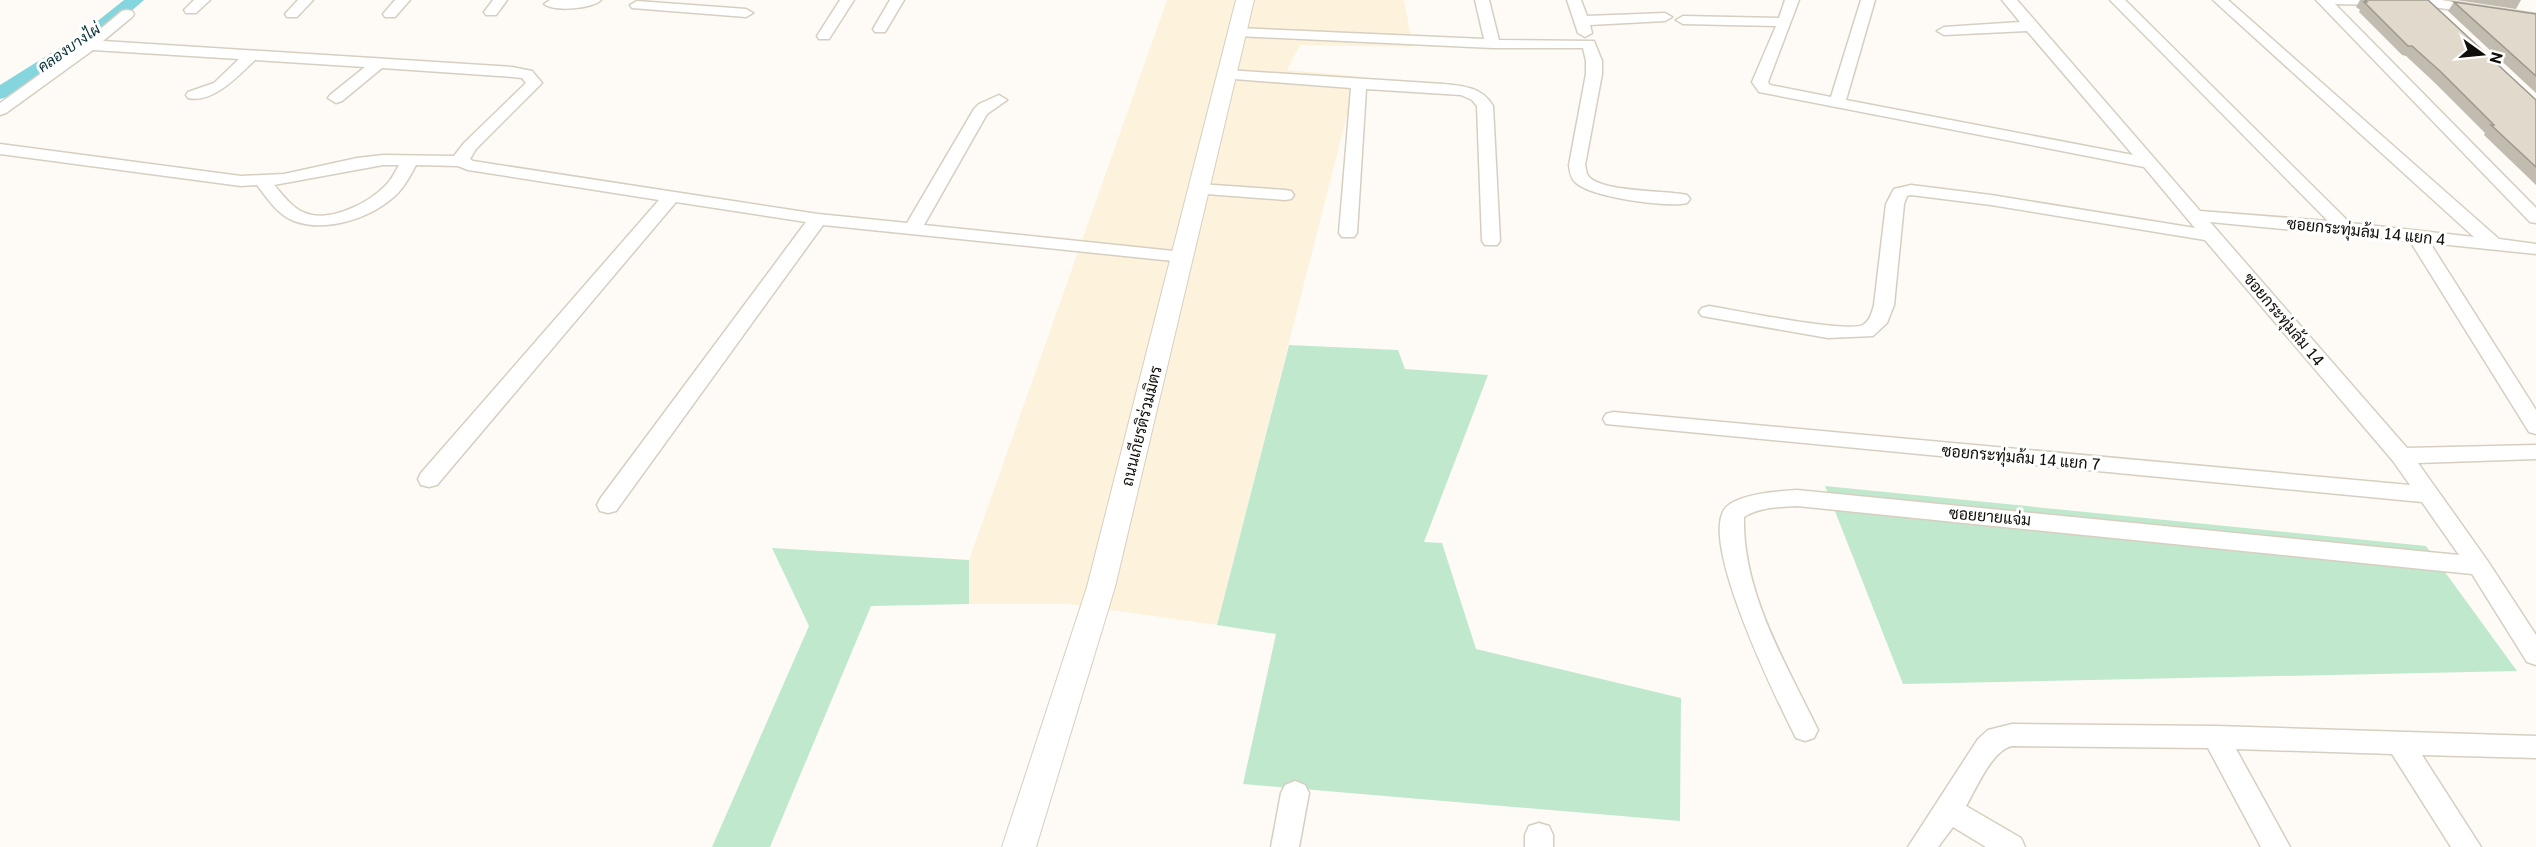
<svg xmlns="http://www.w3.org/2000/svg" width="2536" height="847" font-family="Georgia,Sarabun,serif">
  <rect width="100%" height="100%" fill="#fefbf6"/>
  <path fill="#fdf3dd" d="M1167 0H1404L1413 47 1300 45 1287 70 1357 76 1217 625 1068 604H969V560Z"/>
  <path fill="#c0e8cd" d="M1289 345 1398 350 1405 369 1488 375 1424 542 1442 543 1476 649 1681 698 1680 821 1243 784 1276 634 1217 625Z
    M1825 486 2426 546 2517 671 1903 684Z
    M772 548 969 560V604L871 606 770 847H712L809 626Z"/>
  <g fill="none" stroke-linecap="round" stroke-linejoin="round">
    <path fill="#85d5de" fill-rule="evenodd" d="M124 0H144L94 43 7 97 0 99V85L80 35Z"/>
    <defs>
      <path id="minor" d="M194 0H210L196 13H186L184 10Z
        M298 0H313L297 17H287L285 14Z
        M395 0H410L395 17H385L383 14Z
        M493 0H507L496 15H486L484 12Z
        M550 0H601C592 9 553 12 544 4Z
        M840 0H854L829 39H819L817 36Z
        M890 0H904L885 32H875L873 29Z
        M1475 0H1489L1499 40 1594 41 1602 61V74L1585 165C1586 168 1586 171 1587 174 1596 193 1667 190 1687 195L1690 199 1687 203C1667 208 1589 197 1575 182 1570 177 1570 171 1569 165L1586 74V61L1583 48H1493L1237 36 1230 32 1237 28 1484 39Z
        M1567 0H1581L1587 16 1665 13 1672 17 1665 21 1590 25 1592 33 1585 37 1578 33Z
        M1785 0H1799L1768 82 1770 85 1831 97 1861 0H1875L1846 100 2133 155 2027 31 1944 35 1937 31 1944 27 2020 22 2002 0H2017L2200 211 2328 221 2110 0H2125L2350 223 2474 237 2213 0H2228L2499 239 2536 244V254L2430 243 2536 410V434L2529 432 2410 241 2210 222 2407 448 2536 445V459L2418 463 2487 560 2536 635V665L2527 662 2472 574 1797 506C1779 507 1760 507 1744 517 1742 592 1786 664 1818 730L1814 738 1805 741 1796 738C1777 700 1701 546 1724 510 1734 494 1779 491 1797 490L2459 555 2422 502 1606 424 1603 419 1606 414 1613 412 2410 485 2393 461 2205 240 1991 205 1911 195 1907 196 1904 204 1894 305 1887 323 1873 336 1828 338 1702 316 1699 312 1702 308 1709 306C1734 310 1846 333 1863 325 1870 321 1872 312 1874 305L1886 204 1894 189 1911 185 1991 195 2195 228 2144 167 1759 92 1752 82 1776 26 1683 24 1676 20 1683 16 1779 18Z
        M2316 0H2441L2536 14V22L2426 6 2335 4 2536 208V223L2530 222Z
        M637 1 746 9 753 13 746 17 632 8 630 5Z
        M127 10 132 11 134 14 132 17 103 41 512 67 532 71 542 83 476 149 470 159 473 161 818 214 907 223 974 109 979 104 999 95 1007 100 987 114 924 225 1183 252 1189 253 1192 257 1189 261 1183 262 823 225 616 511 608 513 600 511 597 505 600 499 806 222 676 202 437 485 429 487 421 485 418 479 421 473 659 200 468 170 458 166 416 165C411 175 405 185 398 193 373 218 327 233 294 221 278 215 267 198 257 185L241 186 0 154V144L241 176 284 174 357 158 383 155 454 156 464 143 526 83 522 78 512 77 382 68 342 101 336 103 328 98 330 95 365 67 255 60C239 75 213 104 188 98L186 95 188 92 214 83 239 59 93 50 6 113 0 115V103L85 42 122 11ZM383 165H399C395 172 392 179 386 185 369 203 330 223 305 213 292 208 283 195 274 185Z
        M1227 70 1443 84C1464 86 1482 87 1493 106L1500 241 1497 245H1485L1482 241 1477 106 1472 100 1461 95 1366 89 1357 233 1354 237H1342L1339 233 1351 88 1222 78 1219 75 1222 72Z
        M1199 184 1285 190 1291 191 1294 195 1291 199 1285 200 1193 193 1190 189 1193 185Z
        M2012 724 2216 726 2536 736V758L2422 755 2481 847H2451L2392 754 2236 749 2290 847H2261L2208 748 2012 746C1992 750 1976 789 1966 806L2021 838 2025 847H1986L1953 827 1938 847H1908L1978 739 1988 730Z
        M1295 781 1305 785 1309 793 1299 847H1271L1281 793 1285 785Z
        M1539 823 1549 826 1553 835V847H1525V835L1529 826Z"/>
      <path id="tertiary" d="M1236 0H1254L1115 587 1036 847H1002L1087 587Z"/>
    </defs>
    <use href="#minor" stroke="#d6cfc1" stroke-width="3"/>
    <use href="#tertiary" stroke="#d6cfc1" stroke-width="2"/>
    <use href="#minor" fill="#fff" fill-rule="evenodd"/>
    <use href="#tertiary" fill="#fff" fill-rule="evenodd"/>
  </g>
  <path fill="#c2bbaf" d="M2360 0H2428L2536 100V185L2484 135 2485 133 2434 82 2406 56 2402 55 2359 12 2360 10 2356 7Z
    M2456 0H2521L2516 9Z
    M2454 2 2536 14V93L2448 11Z"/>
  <path fill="#e1dacc" stroke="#9e998f" stroke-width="1.5" d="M2365 0H2428L2536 100V167L2491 125H2494L2441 72 2412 46H2408L2364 2H2367Z
    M2454 2 2536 14V76Z"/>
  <g text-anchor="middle" stroke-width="6" stroke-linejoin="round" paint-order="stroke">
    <g font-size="15" font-style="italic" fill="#062f33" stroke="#fff">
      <text transform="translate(69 48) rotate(-35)" y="5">คลองบางไผ่</text>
    </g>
    <g font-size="16" fill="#100e09" stroke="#fff">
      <text transform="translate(2366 231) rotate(6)" y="6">ซอยกระทุ่มล้ม 14 แยก 4</text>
      <text transform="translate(2284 319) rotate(50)" y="6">ซอยกระทุ่มล้ม 14</text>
      <text transform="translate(1141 426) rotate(-76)" y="6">ถนนเกียรติร่วมมิตร</text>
      <text transform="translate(2021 457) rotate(5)" y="6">ซอยกระทุ่มล้ม 14 แยก 7</text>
      <text transform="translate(1990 516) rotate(5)" y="6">ซอยยายแจ่ม</text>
    </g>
  </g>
  <g transform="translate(2482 54) rotate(105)" stroke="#ffffff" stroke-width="4.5" paint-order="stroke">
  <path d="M0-4.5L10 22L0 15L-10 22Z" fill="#100e09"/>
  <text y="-9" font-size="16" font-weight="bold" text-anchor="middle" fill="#100e09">N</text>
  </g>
</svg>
